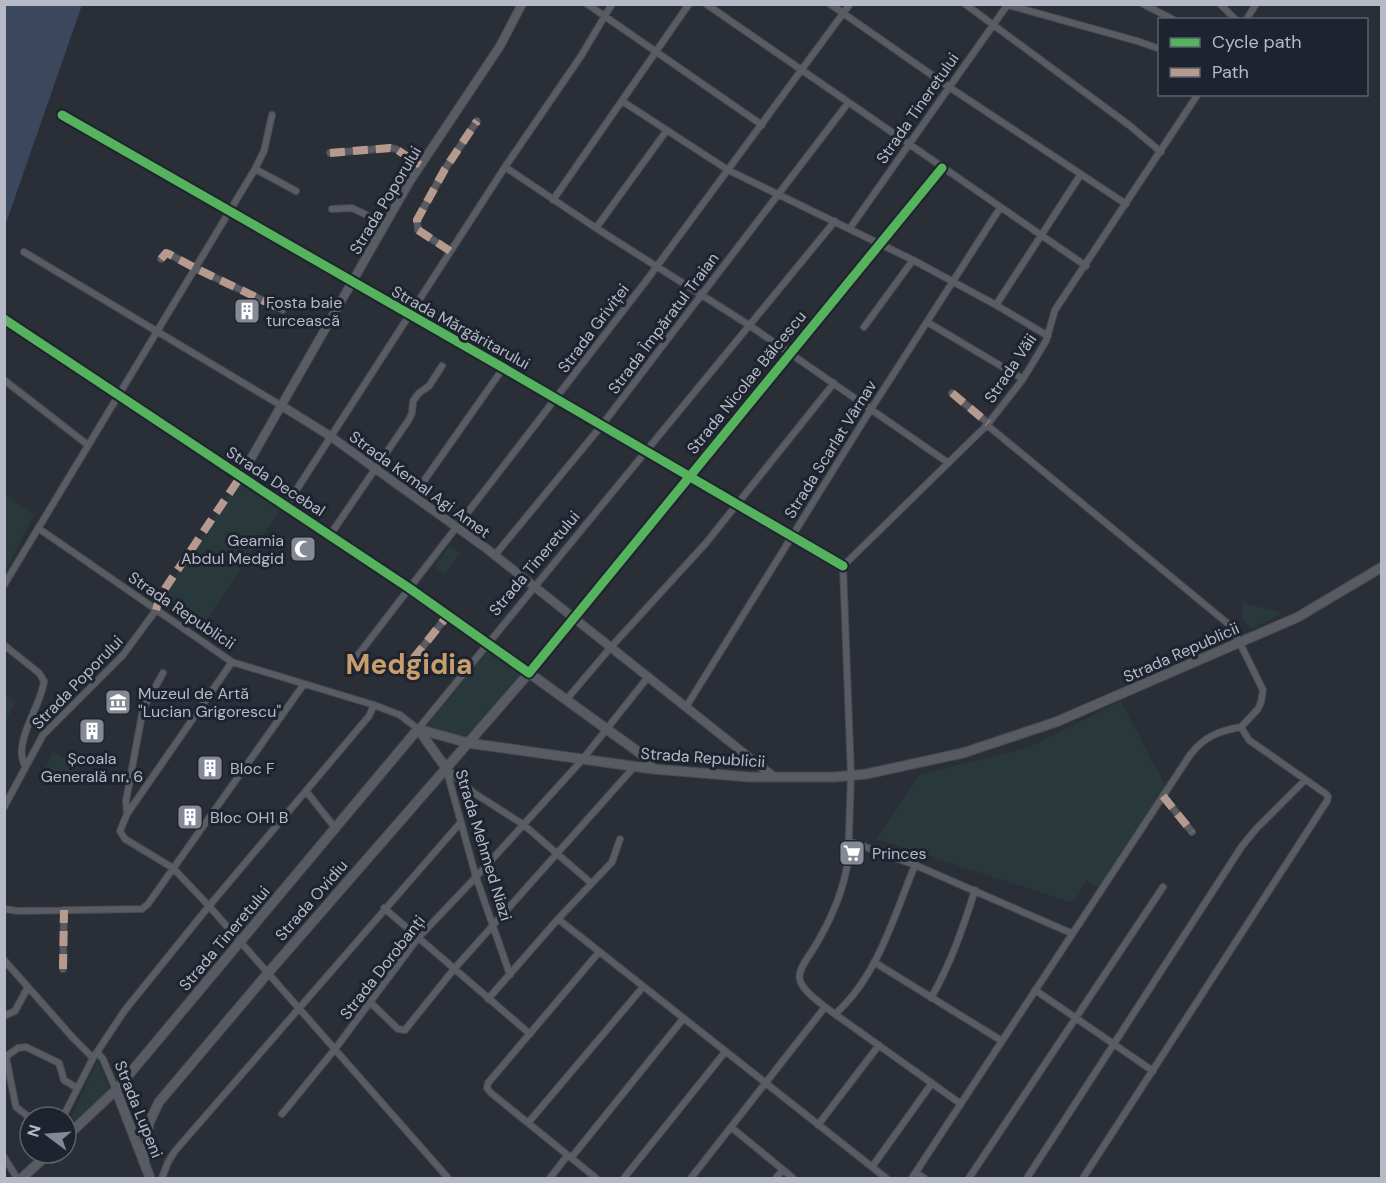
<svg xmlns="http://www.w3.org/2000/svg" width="1386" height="1183" font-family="'DM Sans',sans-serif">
  <rect width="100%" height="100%" fill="#2a2e36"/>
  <path fill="#29383b" d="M238 482 280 510 199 631 157 603Z
    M5 494 35 514 5 571Z
    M450 545 461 553 445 575 434 567Z
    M1241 602 1283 613 1252 629 1243 620Z
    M488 643 529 673 468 743 418 729Z
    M5 695 12 699 15 704 5 723Z
    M1121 701 1166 787 1098 888 1087 880 1073 903 876 839 919 775 1030 747Z
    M53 752 79 765 70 782 45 769Z
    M98 1062 110 1090 66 1133V1128L96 1064 93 1063Z"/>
  <path fill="#3b475d" d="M5 4 82 5 5 226 4 5Z"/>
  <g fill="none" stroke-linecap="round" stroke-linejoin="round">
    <defs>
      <path id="minor" d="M587 4 762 125
        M706 4 1086 266
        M830 4 949 87 1126 204
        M965 4 1129 125 1161 152
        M1143 4 1174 20
        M1220 4 1236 20
        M1008 5 1137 41 1160 49
        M1246 20 1256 4
        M622 101 728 170 913 260 996 305 1048 336
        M62 115 500 366 843 566
        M330 153 390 148 396 149 420 165
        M505 167 596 228 749 325 947 462
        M255 169 296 191
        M553 200 689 4
        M332 209 352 208 385 224
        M596 228 667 130
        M850 228 1008 4
        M450 251 418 230 417 220 445 169 477 121
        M24 252 282 406
        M161 259 166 253 169 254 195 268 283 310
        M996 305 1081 174
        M4 319 241 476
        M927 322 1023 379
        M864 327 913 260
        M4 380 88 445
        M952 393 988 423
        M987 425 1232 627 1263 690 1261 702 1258 709 1241 727
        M414 495 504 367
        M286 506 505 167 581 56 612 4
        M38 528 232 662 374 705 400 715 418 729 835 221
        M330 535 408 421 412 413 413 401 419 393 429 386 442 366
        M495 555 602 425 848 103
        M843 566 851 776 848 861C843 893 829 924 812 951 807 959 797 971 800 980 803 991 817 1000 825 1007L961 1104
        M843 566 987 425 1023 379 1046 341 1055 310 1198 94
        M4 585 255 169 264 151 272 115
        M4 645 39 673 44 681C41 707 12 742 25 766
        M413 659 448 615
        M232 662 127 814 120 831 125 839 173 868 209 906 448 1178
        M351 664 646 281 850 4
        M529 673 942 168
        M566 700 611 647 706 543 834 383
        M686 707 871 409 1000 208
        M446 768 476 877 510 975
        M446 768 474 793 524 825 591 883
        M306 791 336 829
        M1163 796 1192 832
        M4 807 43 735 123 655 156 610
        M127 814 126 801 143 709 163 673
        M849 841 915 865 1071 933
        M384 908 530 1034
        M4 909 18 911 142 909 148 904 304 684
        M558 919 886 1178
        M4 960 74 1039 93 1058
        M874 962 1002 1041
        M63 969 64 910
        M1035 990 1153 1071
        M931 998C951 963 963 928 975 890
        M488 999 558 919 612 862 620 839
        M370 1002 398 1029 405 1030 454 969 634 767
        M835 1014C878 976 894 916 915 865
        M4 1016 15 1011 28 987
        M97 1052 103 1059 116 1090
        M6 1057 16 1107 30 1118
        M4 1058 18 1048 26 1047 59 1063 64 1080 77 1088
        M282 1114 335 1049 418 938 476 877 582 760 648 677
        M63 1117 93 1058 125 1010 209 906 369 716 374 705
        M528 1123 643 987
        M818 1125 879 1045
        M731 1127 793 1178
        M4 1157 17 1178
        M571 1158 683 1019
        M872 1167 932 1083
        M916 1173 924 1178
        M162 1178 168 1162 175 1151 461 822
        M550 1178 567 1156
        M596 1178 491 1093 487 1088 488 1083 599 952
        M624 1178 725 1052
        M691 1178 825 1007
        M776 1178 783 1170
        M912 1178 1190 755C1204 737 1218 731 1241 727
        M969 1178 1163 887
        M1027 1178 1242 846 1256 829 1305 780
        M1083 1178 1327 801 1328 797 1326 794 1249 740 1241 727"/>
      <path id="tertiary" d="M522 4 500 46 410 181 241 476 409 588 529 673
        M282 406 330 436 487 549 774 777"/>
      <path id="secondary" d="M418 729 468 743 653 769 749 777H835L866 774 963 753 1056 722 1298 617 1382 567
        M418 729 446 768
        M116 1090 150 1178
        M66 1137 116 1090 418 729
        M144 1162 149 1123 159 1102 268 973 529 673 644 756 653 769
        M22 1178 49 1153"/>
    </defs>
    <use href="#minor" stroke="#46494f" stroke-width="8"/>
    <use href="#tertiary" stroke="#46494f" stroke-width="10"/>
    <use href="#secondary" stroke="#46494f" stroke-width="11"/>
    <use href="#minor" stroke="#5a5c63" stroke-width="6"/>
    <use href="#tertiary" stroke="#5a5c63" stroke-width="8"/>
    <use href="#secondary" stroke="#585b62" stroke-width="9"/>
    <path stroke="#b69a8f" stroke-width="8" stroke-dasharray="15 8" stroke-linecap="butt" d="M330 153 390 148 396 149 420 165
      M450 251 418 230 417 220 445 169 477 121
      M161 259 166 253 169 254 195 268 283 310
      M952 393 988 423
      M156 610 160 596 241 476
      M413 659 448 615
      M1163 796 1192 832
      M63 969 64 910"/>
    <defs>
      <path id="cycleway" d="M62 115 500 366 843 566
        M4 319 409 588 529 673 942 168"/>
    </defs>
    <use href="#cycleway" stroke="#1e242f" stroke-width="13"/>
    <use href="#cycleway" stroke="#56b35d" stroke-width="9"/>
  </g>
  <defs>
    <symbol id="building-square" viewBox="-11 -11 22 22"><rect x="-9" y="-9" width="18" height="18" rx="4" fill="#848994" stroke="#1e242f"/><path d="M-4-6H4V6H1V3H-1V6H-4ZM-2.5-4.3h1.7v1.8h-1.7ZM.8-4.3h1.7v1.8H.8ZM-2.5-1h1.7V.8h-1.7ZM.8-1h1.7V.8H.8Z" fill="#fff"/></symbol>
    <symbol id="mosque-square" viewBox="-11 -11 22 22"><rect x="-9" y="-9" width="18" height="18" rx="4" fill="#848994" stroke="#1e242f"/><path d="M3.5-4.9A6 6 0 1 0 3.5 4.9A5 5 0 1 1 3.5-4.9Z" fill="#fff"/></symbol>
    <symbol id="museum-square" viewBox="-11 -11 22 22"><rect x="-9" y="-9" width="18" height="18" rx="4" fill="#848994" stroke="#1e242f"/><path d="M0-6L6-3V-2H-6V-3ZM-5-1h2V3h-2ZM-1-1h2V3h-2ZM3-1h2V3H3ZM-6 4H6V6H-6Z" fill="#fff"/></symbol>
    <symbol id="supermarket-square" viewBox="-11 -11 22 22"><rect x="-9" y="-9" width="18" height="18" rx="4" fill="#848994" stroke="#1e242f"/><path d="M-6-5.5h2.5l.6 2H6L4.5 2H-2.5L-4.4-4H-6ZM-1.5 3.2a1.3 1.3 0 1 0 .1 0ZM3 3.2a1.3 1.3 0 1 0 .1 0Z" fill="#fff"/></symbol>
  </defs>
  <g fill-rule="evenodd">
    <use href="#building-square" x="232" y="296" width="30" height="30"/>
    <use href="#mosque-square" x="288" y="534" width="30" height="30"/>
    <use href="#museum-square" x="103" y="687" width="30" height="30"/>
    <use href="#building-square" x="77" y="716" width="30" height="30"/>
    <use href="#building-square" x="195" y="753" width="30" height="30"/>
    <use href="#building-square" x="175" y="802" width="30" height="30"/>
    <use href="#supermarket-square" x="837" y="838" width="30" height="30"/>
  </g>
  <g text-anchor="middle" stroke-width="6" stroke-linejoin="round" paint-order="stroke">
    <g font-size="16" fill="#b5bac6" stroke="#1e242f">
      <text transform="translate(917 108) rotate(-55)" y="6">Strada Tineretului</text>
      <text transform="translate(385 200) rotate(-59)" y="6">Strada Poporului</text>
      <text transform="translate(663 323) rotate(-53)" y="6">Strada Împăratul Traian</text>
      <text transform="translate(461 327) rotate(29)" y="6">Strada Mărgăritarului</text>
      <text transform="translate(593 328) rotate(-53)" y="6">Strada Griviței</text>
      <text transform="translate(1010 368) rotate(-56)" y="6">Strada Văii</text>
      <text transform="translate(746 382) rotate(-51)" y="6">Strada Nicolae Bălcescu</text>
      <text transform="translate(830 449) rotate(-58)" y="6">Strada Scarlat Vârnav</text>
      <text transform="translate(276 481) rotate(33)" y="6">Strada Decebal</text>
      <text transform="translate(420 484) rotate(36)" y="6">Strada Kemal Agi Amet</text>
      <text transform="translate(534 563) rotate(-50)" y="6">Strada Tineretului</text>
      <text transform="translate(182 610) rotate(34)" y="6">Strada Republicii</text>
      <text transform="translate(1181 652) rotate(-24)" y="6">Strada Republicii</text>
      <text transform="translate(77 682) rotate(-46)" y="6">Strada Poporului</text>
      <text transform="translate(703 757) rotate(4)" y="6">Strada Republicii</text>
      <text transform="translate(484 845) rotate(73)" y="6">Strada Mehmed Niazi</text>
      <text transform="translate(311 900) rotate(-49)" y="6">Strada Ovidiu</text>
      <text transform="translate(224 938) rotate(-50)" y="6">Strada Tineretului</text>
      <text transform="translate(382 967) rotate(-52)" y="6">Strada Dorobanți</text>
      <text transform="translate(139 1109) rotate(68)" y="6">Strada Lupeni</text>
    </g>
    <g font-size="16" fill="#b5bac6" stroke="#1e242f" text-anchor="start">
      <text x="266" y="308">Fosta baie<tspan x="266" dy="18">turcească</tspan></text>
      <text x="284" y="546" text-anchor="end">Geamia<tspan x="284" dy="18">Abdul Medgid</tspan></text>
      <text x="138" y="699">Muzeul de Artă<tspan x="138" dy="18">"Lucian Grigorescu"</tspan></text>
      <text x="92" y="764" text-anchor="middle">Școala<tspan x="92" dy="18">Generală nr. 6</tspan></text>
      <text x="230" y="774">Bloc F</text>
      <text x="210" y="823">Bloc OH1 B</text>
      <text x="872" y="859">Princes</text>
    </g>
    <g font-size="28" font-weight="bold" fill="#c99e6d" stroke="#1e242f">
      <text x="409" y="674">Medgidia</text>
    </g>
  </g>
  <rect width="1386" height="1183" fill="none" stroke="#b5bac6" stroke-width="12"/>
  <rect x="1158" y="18" width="210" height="78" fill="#1e242f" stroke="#5a606b" stroke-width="1.5"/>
  <rect x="1170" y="38" width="30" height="9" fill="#56b35d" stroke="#5a606b" stroke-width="1.5"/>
  <text x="1212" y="48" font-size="18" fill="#b5bac6">Cycle path</text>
  <rect x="1170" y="68" width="30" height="9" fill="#b69a8f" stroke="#5a606b" stroke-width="1.5"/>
  <text x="1212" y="78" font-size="18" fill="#b5bac6">Path</text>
  <g transform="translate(48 1135) rotate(286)"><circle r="28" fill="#1e242f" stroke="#5a606b" stroke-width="1.5"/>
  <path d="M0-4.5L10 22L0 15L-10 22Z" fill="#848994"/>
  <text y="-9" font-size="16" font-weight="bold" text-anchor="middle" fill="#b5bac6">N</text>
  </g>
</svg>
